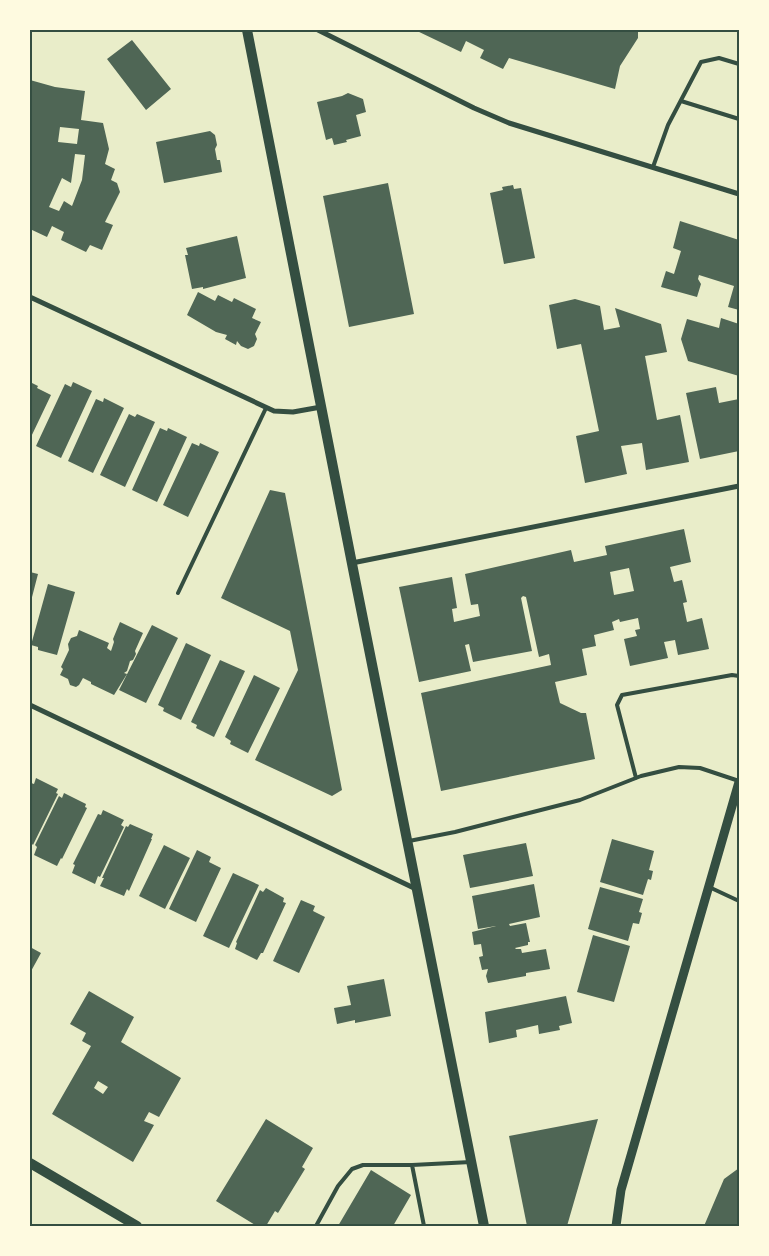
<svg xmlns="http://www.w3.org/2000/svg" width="769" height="1256" font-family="Roboto,sans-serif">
  <rect width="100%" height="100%" fill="#e9edc9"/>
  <path fill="#4f6655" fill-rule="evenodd" d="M415 30H638V38L620 66 615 89 509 58 503 69 480 58 484 50 466 41 461 52Z
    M132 40 171 89 146 110 107 59Z
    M30 80 55 87 85 91 81 120 103 123 109 149 105 164 115 169 111 180 117 183 120 192 105 222 113 225 102 250 90 245 86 252 61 240 64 232 52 226 47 237 30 229ZM60 127 79 129 77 144 58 142ZM75 154 85 155 82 180 72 206 64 201 59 211 49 207 62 178 71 183Z
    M348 93 363 99 366 112 356 115 361 136 346 140 347 142 334 145 332 138 326 140 317 102 342 96Z
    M210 131 215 135 217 145 215 149 217 160H220L222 172 164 183 156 142Z
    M388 183 414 314 349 327 323 196Z
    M513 185 514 189 521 188 535 258 504 264 490 193 503 190 502 187Z
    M680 221 739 240V310L728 307 734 286 699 275 698 279 701 284 697 297 661 287 666 271 674 274 681 251 673 248Z
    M237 236 246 278 203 289V287L192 289 185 255H188L186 248Z
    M198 292 215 301 218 295 232 302 234 298 256 309 252 318 261 322 255 334 257 339 254 346 248 349 241 346 237 341 236 345 225 339 227 335 216 332 187 315Z
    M575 299 600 306 604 330 620 327 615 308 661 324 667 352 645 356 657 420 680 415 689 462 646 470 642 443 621 446 627 474 585 483 576 436 599 431 581 344 557 349 549 305Z
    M721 318 739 324V376L688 361 681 339 687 319 719 328Z
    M30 382 38 386 37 388 51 395 30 439Z
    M73 382 92 391 61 458 36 446 65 384 71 387Z
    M716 387 719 403 739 399V451L700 459 686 393Z
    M104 398 124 408 93 473 68 461 96 399 103 402Z
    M129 414 135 417 137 414 155 422 125 487 100 475Z
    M160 428 167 431 168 428 187 437 157 502 132 490Z
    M192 443 199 446 200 443 219 452 188 517 163 505Z
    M270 490 285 493 342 790 332 796 255 760 298 670 290 631 221 598Z
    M684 529 691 562 670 567 674 582 682 580 687 602 683 603 687 622 702 618 709 649 678 655 675 640 664 642 668 658 630 666 624 639 637 636 635 630 640 629 638 618 620 622 619 619 612 622 614 630 594 635 596 646 582 649 587 675 555 682 560 703 581 713H586L595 759 441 791 421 693 551 665 549 654 539 657 526 597 523 596 521 598 532 651 473 662 469 644 465 645 471 671 419 682 399 587 452 577 457 608 452 609 454 622 480 616 478 604 471 605 465 574 571 550 574 562 607 555 605 546ZM629 568 634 591 614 595 610 572Z
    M30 572 38 574 31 601H30Z
    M48 584 75 592 57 655 38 650V647L31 645Z
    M120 622 143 633 135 651 136 654 133 660 130 661 127 671 124 673 127 674 114 695 91 684V682L83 678 79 685 76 687 70 685 68 679 60 675 63 669 61 667 69 650 68 644 71 638 77 636 79 630 109 643 107 648 111 651 114 642 113 639Z
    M152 625 178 638 146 703 119 690Z
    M186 643 211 655 181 720 163 711 164 708 158 705Z
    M220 660 245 671 214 737 196 728 197 725 191 722Z
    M254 675 280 688 248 753 230 744 231 741 225 737Z
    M36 778 58 789 56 793 58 794 33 845 32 844 30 848V784L31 783 34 784Z
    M64 793 86 804 85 807 87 808 62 859 61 858 57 866 34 855 37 847 35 845 59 796 62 798Z
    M103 810 124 820 121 825 124 827 100 877 98 876 95 884 72 873 75 865 73 864 98 814 101 815Z
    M130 824 153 834 151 839H152L129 891 127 889 124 896 100 886 104 878H102L126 826 128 827Z
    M612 839 654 851 649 870 653 871 651 880 648 879 643 895 600 882Z
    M526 843 533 876 470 888 463 855Z
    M164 845 190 858 165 909 139 896Z
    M197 850 211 857 209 862 221 868 196 922 169 909Z
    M233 873 259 885 229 948 203 936Z
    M534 884 540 917 509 924 510 926 526 923 530 942H528V945L515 948 516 949H521L522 953 546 949 550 969 526 973V976L488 983 486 976 488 969 482 970 479 957 483 956 481 944 474 945 472 932 496 926 478 929 472 896Z
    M600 887 643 899 639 912 642 913 639 924 633 923 628 941 588 929Z
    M266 888 284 898 283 902 286 903 263 953H261L257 960 235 949 237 943 236 942 260 890 263 892Z
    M301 900 315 906 313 911 325 917 299 973 273 961Z
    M593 935 630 946 614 1002 577 992Z
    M30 947 41 953 30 973Z
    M384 979 391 1016 355 1023V1020L337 1024 334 1008 351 1005 347 986Z
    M89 991 134 1017 121 1042 181 1078 159 1117 149 1112 144 1121 154 1125 133 1162 52 1114 91 1046 82 1041 86 1033 70 1024ZM98 1081 108 1087 103 1094 94 1088Z
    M566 996 572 1023 559 1026 560 1030 539 1034 538 1025 516 1030 517 1037 489 1043 485 1012Z
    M266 1119 313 1148 302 1167 305 1169 278 1213 275 1211 266 1226H257L216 1201Z
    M598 1119 567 1226H527L509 1136Z
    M739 1168V1226H704L724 1179Z
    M371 1170 411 1195 393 1226H338Z"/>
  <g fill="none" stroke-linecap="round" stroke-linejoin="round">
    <path stroke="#344e41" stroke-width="4" d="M681 101 739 119
      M653 167 668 125 701 62 719 58 739 64
      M178 593 266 408
      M636 778 617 705 622 695 732 675 739 676
      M409 841 455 832 580 800 641 776 679 767 700 768 739 781
      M709 887 739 901
      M412 1165 424 1226
      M316 1226 338 1186 352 1169 363 1165H412L471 1162"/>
    <path stroke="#344e41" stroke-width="5" d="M318 30 474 108 509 123 739 194
      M30 297 274 411 293 412 321 407
      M352 563 739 486
      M30 705 416 889"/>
    <path stroke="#344e41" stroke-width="9" d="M616 1226 621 1190 739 782"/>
    <path stroke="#344e41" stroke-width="10" d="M247 30 356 584 484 1226
      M30 1163 137 1226"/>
  </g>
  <rect width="769" height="1256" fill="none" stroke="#fefae0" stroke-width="62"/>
  <rect x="31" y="31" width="707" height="1194" fill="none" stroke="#344e41" stroke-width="2"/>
</svg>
